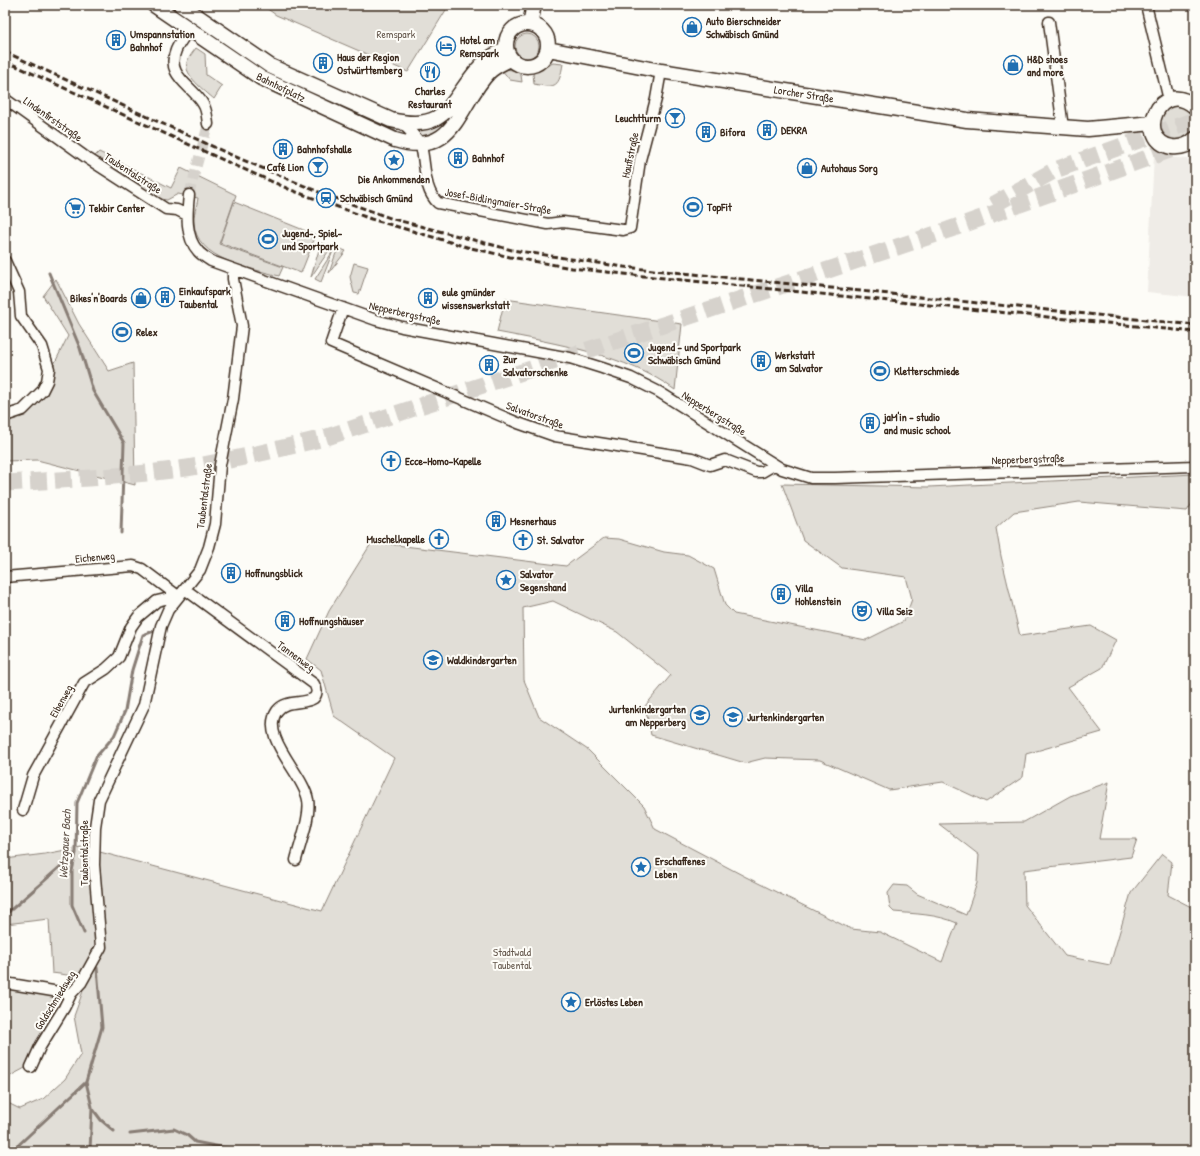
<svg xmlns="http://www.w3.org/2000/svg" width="1200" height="1156" font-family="'Patrick Hand',sans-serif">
  <rect width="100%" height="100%" fill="#fdfcf7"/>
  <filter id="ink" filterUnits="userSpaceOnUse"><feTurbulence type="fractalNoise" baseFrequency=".025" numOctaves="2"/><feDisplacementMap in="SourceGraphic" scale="8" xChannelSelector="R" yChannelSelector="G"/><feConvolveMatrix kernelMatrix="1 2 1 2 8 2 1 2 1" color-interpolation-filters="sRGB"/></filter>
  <g filter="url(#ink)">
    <path fill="#efece7" d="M1154 155 1195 160V297L1147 292Z"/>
    <path fill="#e1ded7" stroke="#8e847a" d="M162 5H172L251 61 275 75 274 79Z
      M262 5H449L408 72 276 15Z
      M515 46a12 12 0 1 1 24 0a12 12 0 1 1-24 0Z
      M196 48 205 54 206 75 222 86 214 99C205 91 183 75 187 62 189 57 193 52 196 48Z
      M553 63 563 64C559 86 557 89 534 84L533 73Z
      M501 69 514 70 521 75 522 82 510 80Z
      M1160 123a17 17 0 1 1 34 0a17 17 0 1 1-34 0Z
      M354 110 389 125 399 134 352 115Z
      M454 111 450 126 421 139 411 128Z
      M99 152 171 188 181 168 236 195 219 244 283 267 279 276C251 268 195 260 194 222 193 215 197 206 198 198L178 194 167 200 161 199 93 158Z
      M234 202 316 235 301 273 220 243Z
      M321 243 332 246 311 277Z
      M338 248 346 251 329 273 337 250Z
      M333 251 321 282 315 279Z
      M354 263 368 267 359 294 354 293 350 277Z
      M56 279 79 324 109 371 133 363 135 485 37 460 5 461V424L45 383 68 336 43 296Z
      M505 299 682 324 675 390C628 355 554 343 497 332Z
      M1195 474V499L1187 511 1079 502 1014 512 996 528 1001 556 1020 636 1091 626 1116 640 1102 668 1068 687 1102 732 1026 754 1023 777 986 802 943 782 889 790 820 760 765 758 745 763 651 735 645 706 671 675 617 632 553 601 523 608 524 680 539 717 588 750 644 806 655 829 746 877 851 929 880 932 942 962 957 923C937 914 915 914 894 912L890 908 888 893 894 885 907 886 917 894 966 915 977 883 979 855 939 824 1024 822 1070 796 1109 782 1099 839H1137L1131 857 1024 870 1025 905 1065 956 1110 965 1131 893 1162 854 1172 862 1168 895 1195 909V1151H5V983L67 993 36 1041 27 1067 10 1076 6 1102 20 1109 43 1099 65 1079 81 1054 74 1016 83 991 67 975 52 973 49 919 5 924V859L45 854 81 847 322 911 394 758 334 716 321 670 307 659 329 611 372 542 566 566 604 538 619 539 664 552 688 555 714 569 725 605 734 614 866 640 904 621 912 599 906 577 842 568 803 540 782 484 929 487Z"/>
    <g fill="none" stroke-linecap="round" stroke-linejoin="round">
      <path stroke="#887d74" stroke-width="3" d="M49 273 80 348 93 391 124 443 121 533
        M5 915 76 853
        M84 933 72 905V871L76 853 77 803 96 757 114 736 125 711 132 670 143 635 154 631
        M86 1082 92 1107 90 1151
        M92 1108 101 1120 114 1131
        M130 1134 174 1129 187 1135 195 1142 241 1151
        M12 1151 86 1082 102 1027 97 968"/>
      <path stroke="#d6d2cc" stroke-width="10" stroke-dasharray="10 5" stroke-linecap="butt" d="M189 195 208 124"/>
      <path stroke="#d6d2cc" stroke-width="17" stroke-dasharray="17 8" stroke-linecap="butt" d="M993 205 1055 170 1195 120
        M5 483C61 480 117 477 172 470 223 463 274 450 324 438L948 230 1186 144"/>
      <defs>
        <path id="minor" d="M1146 5 1169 100
          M1049 22 1063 128
          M189 29C185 36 179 43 176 50 165 76 192 85 203 104 207 110 207 117 208 124
          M5 99 87 158 166 209 177 210 187 215
          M401 122C407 129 418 137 421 146 426 165 423 189 438 203L548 224 563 222 623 230 630 228 640 160 656 99 661 71
          M189 195C187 213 185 237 198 251 201 255 207 258 211 261L376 320 402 327 570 358 602 368 631 378 659 392 782 469 811 478H835L1195 466
          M5 261 19 292 21 316 42 346 49 369 47 381 42 391 23 410 5 416
          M343 308 331 343 518 423 555 436 692 458 710 465 725 460 756 472H762L774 465
          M5 577 133 566 142 569 178 596
          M186 590 314 684C317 689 318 693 314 698 303 705 286 699 277 711 259 737 304 774 308 800 311 816 300 843 296 860
          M23 810 33 776 84 683 106 669 119 657 131 627 138 617 157 601 178 596
          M5 983 71 994
          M31 1067 40 1047 64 1008 71 994 81 983 101 947 94 865 95 827 99 800 144 705 161 626 168 610 200 570 209 547 215 524 220 465 233 399 242 326 233 279V269"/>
        <path id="secondary" d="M154 5 261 78 395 140C456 159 457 105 489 72 495 66 503 63 510 59
          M181 5 270 66 391 120C447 133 449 103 478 69 485 60 495 55 505 49
          M506 45a21 21 0 1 1 42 0a21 21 0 1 1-42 0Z
          M530 24 534 5
          M548 49 661 71 967 120 1088 129 1153 123
          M1195 107C1159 76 1134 140 1172 147 1181 148 1189 145 1195 139"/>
      </defs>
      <use href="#minor" stroke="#3b2a1e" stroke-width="13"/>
      <use href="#secondary" stroke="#3b2a1e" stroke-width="17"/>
      <use href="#minor" stroke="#fdfcf7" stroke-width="10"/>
      <use href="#secondary" stroke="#fdfcf7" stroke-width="14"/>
      <path stroke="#3b2a1e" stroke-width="3" stroke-dasharray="6 3" stroke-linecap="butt" d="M5 52 236 157 321 193 393 219 512 250 624 267 1195 325
        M5 61 232 164 291 190 371 219 467 247 510 257 572 268 624 274 1195 332"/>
    </g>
  </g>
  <defs>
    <symbol id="shop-ring" viewBox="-11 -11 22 22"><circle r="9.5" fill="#fdfcf7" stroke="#1f6fb2" stroke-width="1.5"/><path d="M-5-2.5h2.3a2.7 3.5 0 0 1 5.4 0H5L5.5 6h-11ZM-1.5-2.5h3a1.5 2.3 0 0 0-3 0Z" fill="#1f6fb2"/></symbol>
    <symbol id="building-ring" viewBox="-11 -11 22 22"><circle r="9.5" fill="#fdfcf7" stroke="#1f6fb2" stroke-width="1.5"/><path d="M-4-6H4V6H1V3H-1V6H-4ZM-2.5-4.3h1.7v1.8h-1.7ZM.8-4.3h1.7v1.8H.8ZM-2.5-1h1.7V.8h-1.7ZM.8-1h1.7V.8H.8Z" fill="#1f6fb2"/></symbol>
    <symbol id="hotel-ring" viewBox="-11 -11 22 22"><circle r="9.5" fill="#fdfcf7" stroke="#1f6fb2" stroke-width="1.5"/><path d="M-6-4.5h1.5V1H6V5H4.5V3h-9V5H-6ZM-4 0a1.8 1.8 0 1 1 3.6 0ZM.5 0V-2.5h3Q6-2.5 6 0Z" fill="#1f6fb2"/></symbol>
    <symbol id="restaurant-ring" viewBox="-11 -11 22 22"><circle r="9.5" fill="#fdfcf7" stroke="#1f6fb2" stroke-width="1.5"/><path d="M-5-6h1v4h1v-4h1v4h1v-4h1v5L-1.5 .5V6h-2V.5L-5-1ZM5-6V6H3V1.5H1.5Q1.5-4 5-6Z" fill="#1f6fb2"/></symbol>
    <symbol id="bar-ring" viewBox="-11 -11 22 22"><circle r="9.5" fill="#fdfcf7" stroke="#1f6fb2" stroke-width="1.5"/><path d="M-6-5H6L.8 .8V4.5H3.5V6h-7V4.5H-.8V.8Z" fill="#1f6fb2"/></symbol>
    <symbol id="sight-ring" viewBox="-11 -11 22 22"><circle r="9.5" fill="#fdfcf7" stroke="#1f6fb2" stroke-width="1.5"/><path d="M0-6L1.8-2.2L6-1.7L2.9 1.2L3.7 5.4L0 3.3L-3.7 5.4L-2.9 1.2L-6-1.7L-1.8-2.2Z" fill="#1f6fb2"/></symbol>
    <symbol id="station-ring" viewBox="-11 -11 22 22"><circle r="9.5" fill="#fdfcf7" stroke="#1f6fb2" stroke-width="1.5"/><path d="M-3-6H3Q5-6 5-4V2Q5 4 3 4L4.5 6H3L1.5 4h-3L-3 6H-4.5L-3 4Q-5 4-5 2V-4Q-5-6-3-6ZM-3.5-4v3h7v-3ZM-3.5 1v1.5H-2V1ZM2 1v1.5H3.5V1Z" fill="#1f6fb2"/></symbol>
    <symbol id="stadium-ring" viewBox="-11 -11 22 22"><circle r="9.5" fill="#fdfcf7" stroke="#1f6fb2" stroke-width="1.5"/><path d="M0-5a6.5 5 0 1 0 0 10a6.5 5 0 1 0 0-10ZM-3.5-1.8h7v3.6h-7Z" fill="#1f6fb2"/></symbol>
    <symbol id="supermarket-ring" viewBox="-11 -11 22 22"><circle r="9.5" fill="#fdfcf7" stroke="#1f6fb2" stroke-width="1.5"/><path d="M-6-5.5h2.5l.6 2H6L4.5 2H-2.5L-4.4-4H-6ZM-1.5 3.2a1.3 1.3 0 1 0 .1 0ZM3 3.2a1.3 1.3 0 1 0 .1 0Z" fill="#1f6fb2"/></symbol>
    <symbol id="church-ring" viewBox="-11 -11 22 22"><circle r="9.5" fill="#fdfcf7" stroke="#1f6fb2" stroke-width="1.5"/><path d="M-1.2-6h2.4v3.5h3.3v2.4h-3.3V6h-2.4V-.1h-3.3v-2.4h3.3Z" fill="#1f6fb2"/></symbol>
    <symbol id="theatre-ring" viewBox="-11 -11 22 22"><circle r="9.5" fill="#fdfcf7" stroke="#1f6fb2" stroke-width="1.5"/><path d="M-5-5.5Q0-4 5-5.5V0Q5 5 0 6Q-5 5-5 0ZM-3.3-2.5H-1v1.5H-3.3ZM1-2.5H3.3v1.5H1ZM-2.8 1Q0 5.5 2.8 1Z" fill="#1f6fb2"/></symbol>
    <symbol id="school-ring" viewBox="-11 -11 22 22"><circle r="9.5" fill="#fdfcf7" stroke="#1f6fb2" stroke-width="1.5"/><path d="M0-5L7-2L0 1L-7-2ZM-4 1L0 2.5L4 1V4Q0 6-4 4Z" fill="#1f6fb2"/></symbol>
  </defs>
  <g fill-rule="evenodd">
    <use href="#shop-ring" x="681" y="16" width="22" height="22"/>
    <use href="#building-ring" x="105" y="29" width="22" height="22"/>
    <use href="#hotel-ring" x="435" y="35" width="22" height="22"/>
    <use href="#building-ring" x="312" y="52" width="22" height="22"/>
    <use href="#shop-ring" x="1002" y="54" width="22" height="22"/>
    <use href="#restaurant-ring" x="419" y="61" width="22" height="22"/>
    <use href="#bar-ring" x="664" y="107" width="22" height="22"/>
    <use href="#building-ring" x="756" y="119" width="22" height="22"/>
    <use href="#building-ring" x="695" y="121" width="22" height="22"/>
    <use href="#building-ring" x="272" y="138" width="22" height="22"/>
    <use href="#building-ring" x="447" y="147" width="22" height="22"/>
    <use href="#sight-ring" x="383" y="149" width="22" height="22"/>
    <use href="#bar-ring" x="307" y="156" width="22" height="22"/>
    <use href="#shop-ring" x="796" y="157" width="22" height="22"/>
    <use href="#station-ring" x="315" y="187" width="22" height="22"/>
    <use href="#stadium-ring" x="682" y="196" width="22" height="22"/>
    <use href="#supermarket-ring" x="64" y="197" width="22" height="22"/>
    <use href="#stadium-ring" x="257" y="228" width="22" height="22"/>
    <use href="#building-ring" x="154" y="286" width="22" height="22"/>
    <use href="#shop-ring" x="130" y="287" width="22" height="22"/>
    <use href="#building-ring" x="417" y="287" width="22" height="22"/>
    <use href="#stadium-ring" x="111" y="321" width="22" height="22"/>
    <use href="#stadium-ring" x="623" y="342" width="22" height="22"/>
    <use href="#building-ring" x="750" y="350" width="22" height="22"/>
    <use href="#building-ring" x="478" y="354" width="22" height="22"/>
    <use href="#stadium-ring" x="869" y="360" width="22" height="22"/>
    <use href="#building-ring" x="859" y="412" width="22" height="22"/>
    <use href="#church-ring" x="380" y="450" width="22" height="22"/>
    <use href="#building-ring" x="485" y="510" width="22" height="22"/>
    <use href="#church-ring" x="428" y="528" width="22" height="22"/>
    <use href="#church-ring" x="512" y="529" width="22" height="22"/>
    <use href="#building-ring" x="220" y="562" width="22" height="22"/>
    <use href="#sight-ring" x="495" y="569" width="22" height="22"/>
    <use href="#building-ring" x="770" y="583" width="22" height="22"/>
    <use href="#theatre-ring" x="851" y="600" width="22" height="22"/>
    <use href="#building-ring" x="274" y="610" width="22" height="22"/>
    <use href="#school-ring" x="422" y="649" width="22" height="22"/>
    <use href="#school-ring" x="689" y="704" width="22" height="22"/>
    <use href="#school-ring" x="722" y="706" width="22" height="22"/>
    <use href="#sight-ring" x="630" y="856" width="22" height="22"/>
    <use href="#sight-ring" x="560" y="991" width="22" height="22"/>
  </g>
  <g text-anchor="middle" stroke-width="4" stroke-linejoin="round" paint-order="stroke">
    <g font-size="11" font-weight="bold" fill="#3b2a1e" stroke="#fdfcf7" text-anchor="start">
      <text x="706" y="25">Auto Bierschneider<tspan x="706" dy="13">Schwäbisch Gmünd</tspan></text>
      <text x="130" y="38">Umspannstation<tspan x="130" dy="13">Bahnhof</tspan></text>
      <text x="460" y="44">Hotel am<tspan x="460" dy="13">Remspark</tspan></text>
      <text x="337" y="61">Haus der Region<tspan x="337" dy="13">Ostwürttemberg</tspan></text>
      <text x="1027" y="63">H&amp;D shoes<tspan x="1027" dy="13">and more</tspan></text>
      <text x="430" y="95" text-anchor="middle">Charles<tspan x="430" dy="13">Restaurant</tspan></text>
      <text x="661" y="122" text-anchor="end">Leuchtturm</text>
      <text x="781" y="134">DEKRA</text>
      <text x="720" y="136">Bifora</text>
      <text x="297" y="153">Bahnhofshalle</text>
      <text x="472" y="162">Bahnhof</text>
      <text x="304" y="171" text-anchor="end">Café Lion</text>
      <text x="821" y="172">Autohaus Sorg</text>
      <text x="394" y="183" text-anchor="middle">Die Ankommenden</text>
      <text x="340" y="202">Schwäbisch Gmünd</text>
      <text x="707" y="211">TopFit</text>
      <text x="89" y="212">Tekbir Center</text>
      <text x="282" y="237">Jugend-, Spiel-<tspan x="282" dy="13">und Sportpark</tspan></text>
      <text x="179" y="295">Einkaufspark<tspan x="179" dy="13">Taubental</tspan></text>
      <text x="442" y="296">eule gmünder<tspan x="442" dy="13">wissenswerkstatt</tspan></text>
      <text x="127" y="302" text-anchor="end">Bikes'n'Boards</text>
      <text x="136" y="336">Relex</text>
      <text x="648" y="351">Jugend - und Sportpark<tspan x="648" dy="13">Schwäbisch Gmünd</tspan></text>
      <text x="775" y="359">Werkstatt<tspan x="775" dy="13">am Salvator</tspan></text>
      <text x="503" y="363">Zur<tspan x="503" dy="13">Salvatorschenke</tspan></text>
      <text x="894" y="375">Kletterschmiede</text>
      <text x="884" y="421">jaM'in - studio<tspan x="884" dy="13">and music school</tspan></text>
      <text x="405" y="465">Ecce-Homo-Kapelle</text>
      <text x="510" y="525">Mesnerhaus</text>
      <text x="425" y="543" text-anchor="end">Muschelkapelle</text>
      <text x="537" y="544">St. Salvator</text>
      <text x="245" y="577">Hoffnungsblick</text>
      <text x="520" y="578">Salvator<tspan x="520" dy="13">Segenshand</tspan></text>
      <text x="795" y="592">Villa<tspan x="795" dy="13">Hohlenstein</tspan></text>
      <text x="876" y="615">Villa Seiz</text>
      <text x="299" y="625">Hoffnungshäuser</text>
      <text x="447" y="664">Waldkindergarten</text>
      <text x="686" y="713" text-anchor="end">Jurtenkindergarten<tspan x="686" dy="13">am Nepperberg</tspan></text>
      <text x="747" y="721">Jurtenkindergarten</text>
      <text x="655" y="865">Erschaffenes<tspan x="655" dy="13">Leben</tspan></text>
      <text x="585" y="1006">Erlöstes Leben</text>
    </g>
    <g font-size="11" fill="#64574c" stroke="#fdfcf7">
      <text x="396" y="38">Remspark</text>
      <text x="512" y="956">Stadtwald<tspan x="512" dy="13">Taubental</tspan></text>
    </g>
    <g font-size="11" fill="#3b2a1e" stroke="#fdfcf7">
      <text transform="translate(281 87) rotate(26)" y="4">Bahnhofplatz</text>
      <text transform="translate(804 94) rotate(9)" y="4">Lorcher Straße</text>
      <text transform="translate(53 119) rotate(35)" y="4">Lindenfirststraße</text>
      <text transform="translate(630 155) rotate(-78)" y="4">Hauffstraße</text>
      <text transform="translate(133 173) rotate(33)" y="4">Taubentalstraße</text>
      <text transform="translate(498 201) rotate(10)" y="4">Josef-Bidlingmaier-Straße</text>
      <text transform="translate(405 313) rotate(13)" y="4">Nepperbergstraße</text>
      <text transform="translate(714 413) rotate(32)" y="4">Nepperbergstraße</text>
      <text transform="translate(535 415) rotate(20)" y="4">Salvatorstraße</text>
      <text transform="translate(1028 459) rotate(-2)" y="4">Nepperbergstraße</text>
      <text transform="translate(204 496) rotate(-83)" y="4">Taubentalstraße</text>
      <text transform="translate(95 557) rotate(-5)" y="4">Eichenweg</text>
      <text transform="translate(296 656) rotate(36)" y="4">Tannenweg</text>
      <text transform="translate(61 701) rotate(-61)" y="4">Eibenweg</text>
      <text transform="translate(84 853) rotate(-90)" y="4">Taubentalstraße</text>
      <text transform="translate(55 1000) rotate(-58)" y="4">Goldschmiedsweg</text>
    </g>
    <g font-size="12" font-style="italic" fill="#615349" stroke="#fdfcf7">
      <text transform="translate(65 844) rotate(-87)" y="4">Wetzgauer Bach</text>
    </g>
  </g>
  <rect width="1200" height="1156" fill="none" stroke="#fdfcf7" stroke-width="20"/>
  <rect x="10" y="10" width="1180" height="1136" fill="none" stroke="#3b2a1e" stroke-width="1.5" filter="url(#ink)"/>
</svg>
